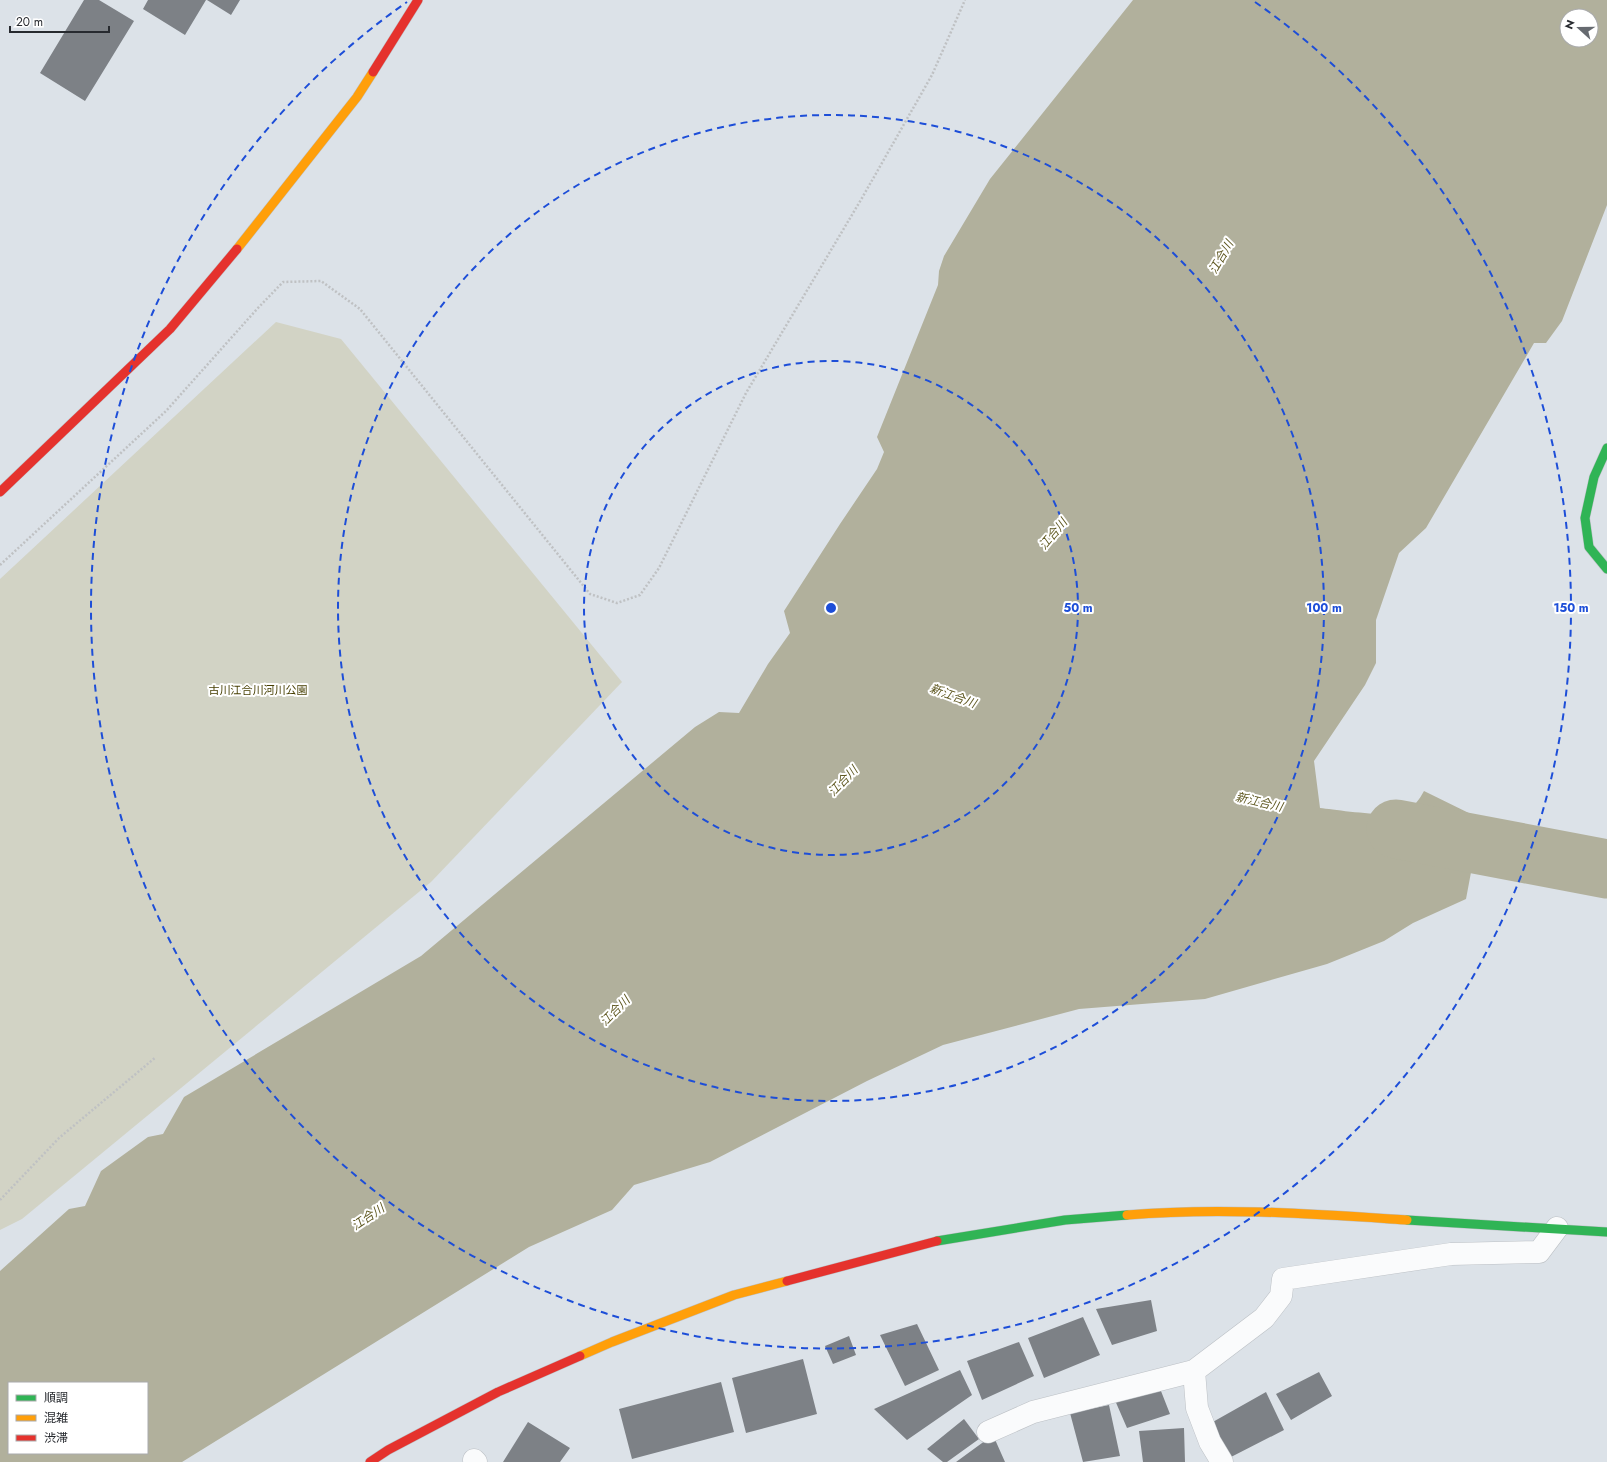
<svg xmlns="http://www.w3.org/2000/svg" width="1607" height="1462" font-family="Jost,'Noto Sans JP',sans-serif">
  <rect width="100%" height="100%" fill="#dce2e8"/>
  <path fill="#d2d3c5" d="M276 322 341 339 622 682 431 882 22 1219 0 1230V579Z"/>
  <path fill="#b1b09c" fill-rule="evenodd" d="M1133 0H1607V205L1562 321 1546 343H1534L1426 528 1399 553 1376 620V663L1365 685 1314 761 1320 808C1337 810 1392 818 1405 812 1414 807 1419 800 1424 791L1481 819 1466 899 1413 923 1384 941 1327 964 1205 999 1079 1009 943 1045 867 1081 710 1162 634 1185 612 1210 529 1247 182 1462H0V1271L69 1209 85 1206 101 1171 148 1137 163 1134 184 1097 421 956 695 727 719 712 739 713 768 664 790 633 784 611 840 524 877 469 884 452 877 437 938 285 939 271 944 256 990 179ZM1567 16H1591V40H1567ZM9 1383H147V1453H9Z"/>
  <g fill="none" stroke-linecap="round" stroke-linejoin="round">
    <path stroke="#b1b09c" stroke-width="59" d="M1396 829 1607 869"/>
  </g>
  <path fill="#7d8186" d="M84 0H99L134 21 85 101 40 73Z
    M148 0H206L185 35 143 9Z
    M207 0H240L231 15Z
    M1151 1300 1157 1331 1112 1345 1096 1309Z
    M1083 1317 1100 1355 1044 1378 1028 1338Z
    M917 1324 939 1370 905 1386 880 1335Z
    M849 1336 856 1355 833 1364 825 1346Z
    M1019 1342 1034 1376 982 1400 967 1361Z
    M803 1359 817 1414 746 1433 732 1378Z
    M960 1370 972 1395 907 1440 874 1409Z
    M1319 1372 1332 1396 1291 1420 1276 1394Z
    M721 1382 734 1432 632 1459 619 1409Z
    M1159 1386 1170 1414 1127 1428 1114 1398Z
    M1266 1392 1284 1430 1231 1457 1211 1423Z
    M1109 1405 1120 1456 1083 1462 1070 1413Z
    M964 1419 979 1439 947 1462H943L927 1449Z
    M528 1422 570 1448 560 1462H503Z
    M1184 1428 1185 1462H1143L1139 1431Z
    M993 1435 1005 1462H956Z"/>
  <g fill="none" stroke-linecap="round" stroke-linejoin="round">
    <defs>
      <path id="street" d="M988 1432 1033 1412 1194 1371
        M474 1460 476 1462
        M1222 1462 1210 1442 1197 1408 1194 1371 1264 1318 1281 1296 1283 1279 1451 1254 1539 1252 1557 1228"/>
      <path id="fast" d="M1607 448 1594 477 1585 518 1589 547 1607 569
        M1407 1220 1607 1232
        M937 1241 1065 1220 1127 1215"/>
      <path id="slow" d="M237 249 357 97 373 72
        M1127 1215C1220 1207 1314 1214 1407 1220
        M580 1356 612 1342 734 1295 787 1281"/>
      <path id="jam" d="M373 72 418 0
        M0 492 170 329 237 249
        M787 1281 937 1241
        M370 1462 388 1450 498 1392 580 1356"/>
    </defs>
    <use href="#street" stroke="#bcc0c5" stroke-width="23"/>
    <use href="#fast" stroke="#bcc0c5" stroke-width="10"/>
    <use href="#slow" stroke="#bcc0c5" stroke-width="10"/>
    <use href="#jam" stroke="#bcc0c5" stroke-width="10"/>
    <path stroke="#bfc1c3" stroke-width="2.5" stroke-dasharray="2 2" stroke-linecap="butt" d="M0 565 166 411 257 309 283 282 321 281 360 309 590 594 617 603 640 595 659 568 746 393 862 198 932 75 965 0
      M0 1200 59 1138 156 1057"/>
    <use href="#street" stroke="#fafbfc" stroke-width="22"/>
    <use href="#fast" stroke="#30b455" stroke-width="9"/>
    <use href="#slow" stroke="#ff9f0a" stroke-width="9"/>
    <use href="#jam" stroke="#e5322d" stroke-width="9"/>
  </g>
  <g fill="none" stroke="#1d4ed8" stroke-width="2" stroke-dasharray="7 5">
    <circle cx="831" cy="608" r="247"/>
    <circle cx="831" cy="608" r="493"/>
    <path d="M1255 2A740 740 0 1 1 407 2"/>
  </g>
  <g text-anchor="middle" stroke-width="4" stroke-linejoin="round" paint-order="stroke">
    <g font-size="11" fill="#463e00" stroke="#fff">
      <text x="258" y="694">古川江合川河川公園</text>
    </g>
    <g font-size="12" font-style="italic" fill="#5e571f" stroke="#fff">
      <text transform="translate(1221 257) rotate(-60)" y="4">江合川</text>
      <text transform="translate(1053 534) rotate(-50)" y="4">江合川</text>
      <text transform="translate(953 696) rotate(20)" y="4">新江合川</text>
      <text transform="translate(843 781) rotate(-46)" y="4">江合川</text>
      <text transform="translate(1259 802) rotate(13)" y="4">新江合川</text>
      <text transform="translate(615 1011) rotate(-45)" y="4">江合川</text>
      <text transform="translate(368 1217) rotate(-34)" y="4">江合川</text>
    </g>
  </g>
  <circle cx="831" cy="608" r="6" fill="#1d4ed8" stroke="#fff" stroke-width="2"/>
  <g font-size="12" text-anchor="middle" font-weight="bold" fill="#1d4ed8" stroke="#fff" stroke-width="4" stroke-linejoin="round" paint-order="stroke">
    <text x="1078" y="612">50 m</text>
    <text x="1324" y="612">100 m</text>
    <text x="1571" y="612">150 m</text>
  </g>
  <rect x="8" y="1382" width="140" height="72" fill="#ffffff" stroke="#a9aaac"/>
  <rect x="16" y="1395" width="20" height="6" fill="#30b455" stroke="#a9aaac"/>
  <text x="44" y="1402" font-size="12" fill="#272a2f">順調</text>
  <rect x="16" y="1415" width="20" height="6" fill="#ff9f0a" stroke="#a9aaac"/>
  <text x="44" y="1422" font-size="12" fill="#272a2f">混雑</text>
  <rect x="16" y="1435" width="20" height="6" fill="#e5322d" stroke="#a9aaac"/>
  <text x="44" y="1442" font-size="12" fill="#272a2f">渋滞</text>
  <g transform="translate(1579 28) rotate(291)"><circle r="19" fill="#ffffff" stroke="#a9aaac"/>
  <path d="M0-3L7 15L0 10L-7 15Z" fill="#666a70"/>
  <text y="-6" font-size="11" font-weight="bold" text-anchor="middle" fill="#272a2f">N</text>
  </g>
  <path d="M10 26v6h99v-6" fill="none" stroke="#272a2f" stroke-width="2"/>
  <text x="16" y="26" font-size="12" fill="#272a2f" stroke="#ffffff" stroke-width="3" paint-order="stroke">20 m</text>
</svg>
